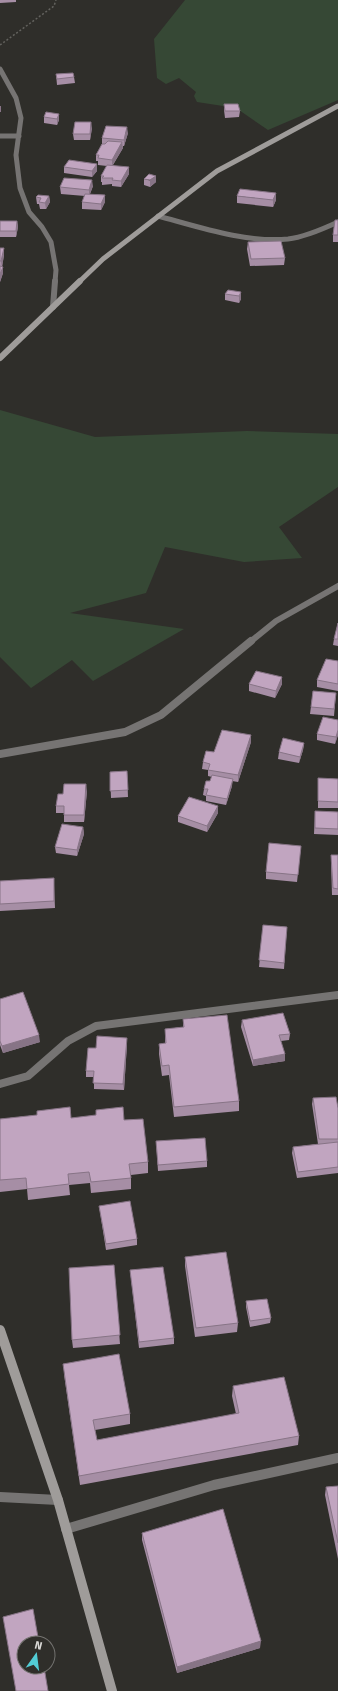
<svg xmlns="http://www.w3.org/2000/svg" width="338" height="1691" font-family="'Fira Sans',sans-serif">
  <rect width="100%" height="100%" fill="#2f2e2a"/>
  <path fill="#364835" d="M185 0H338V100L268 130 236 108 197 102 194 96 196 92 179 78 166 84 157 78 154 39Z
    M0 410 95 437 247 431 338 434V487L279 527 302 558 244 562 165 547 146 593 70 613 184 629 93 681 72 660 31 688 0 657Z"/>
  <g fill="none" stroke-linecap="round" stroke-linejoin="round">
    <path stroke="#63625e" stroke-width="1.5" stroke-dasharray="2 2" stroke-linecap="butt" d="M0 45 54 6 56 0"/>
    <path stroke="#767473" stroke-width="5" d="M0 69 16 98 21 118 16 155 20 188 29 212 42 227 51 242 56 270 55 282
      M0 136H19
      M158 216C199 227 246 243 288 239 305 237 323 229 338 222"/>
    <path stroke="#767473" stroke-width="6" d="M53 307 55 281
      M250 642 276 621 338 586"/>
    <path stroke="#767473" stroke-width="8" d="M0 754 125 732 161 715 251 641
      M0 1084 28 1076 68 1041 96 1026 338 995"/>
    <path stroke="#767473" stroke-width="10" d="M0 1497 58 1500
      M66 1529 214 1485 338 1458"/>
    <path stroke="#9f9c9a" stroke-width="5" d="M79 282 103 259 217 171 338 106"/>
    <path stroke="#9f9c9a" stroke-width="6" d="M0 358 80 281"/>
    <path stroke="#9f9c9a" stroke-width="10" d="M0 1330 58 1500 112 1691"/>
  </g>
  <path fill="#a68ea5" d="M0 0H16V2L0 3Z
    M56 74 74 77 75 83 57 85Z
    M224 104 240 111 239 117 225 118 224 110Z
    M46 112 59 120 57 125 44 123V117Z
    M92 128 90 140H74L73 134Z
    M128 133 124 146H123V148L113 165 129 174 121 187 112 186V184L102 185V182H101V176L107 166 98 165V161H96V155L102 144V138Z
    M97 164V171L92 177 64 173V167Z
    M144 179 156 182 150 187 144 185Z
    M93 186 90 194 105 195V202L101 210 82 209V202L85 196 61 194 60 187Z
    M49 196 50 202 46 209H40L39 204H37L36 197Z
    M237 196 276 200 273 207 237 203Z
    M338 220V242H333V235Z
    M0 221H17L18 227 16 237H0Z
    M248 242 285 258 284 265 250 266 247 249Z
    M0 248H4V255L2 267 3 273 0 282Z
    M241 292V299L239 303 225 300V294Z
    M338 623V646L333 645 334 639Z
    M338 661V691L317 687V680Z
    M249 684H282L275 698 249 691Z
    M313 691 336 693 334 716 310 714Z
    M338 720V735L335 744 317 740V734Z
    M251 742 238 782 232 781V786L226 805 206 801V796L203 795 204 789 210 781 212 777 208 776V770L202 769 203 762 214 752Z
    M304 743 303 750 299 763 278 759 279 752Z
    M127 771 128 797 111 798 110 772Z
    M318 778 338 779V808H318Z
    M87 791 84 822H64V813H56V806L63 794Z
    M218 806V813L207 832 178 822V816Z
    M315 811 338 812V835L314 834Z
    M83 827 84 834 77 856 56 853 55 847Z
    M301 846 297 882 266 879V872Z
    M331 855H338V895H332L331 862Z
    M0 881 54 885 55 908 0 911Z
    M263 925 287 927 284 969 259 967Z
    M0 999 40 1042 3 1053 0 1045Z
    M183 1019 239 1101V1111L174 1117 169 1075 162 1076 159 1054V1044L165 1043V1029L183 1027Z
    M242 1020 290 1034 289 1040 281 1041 285 1061 253 1066 241 1027Z
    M127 1044 124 1090 94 1089V1077H86V1071L96 1048Z
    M313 1098 338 1108V1173L297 1178 292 1153 293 1147 318 1144 312 1104Z
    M70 1107 71 1118 124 1120 148 1162V1173L131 1175V1189L91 1193 90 1183 69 1185 70 1195 28 1200 27 1189 0 1192V1119L37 1115Z
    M156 1141 207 1161V1167L158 1171Z
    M99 1206 137 1239V1245L106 1250 100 1212Z
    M185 1257 238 1323 237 1332 195 1337 185 1266Z
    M114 1265 120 1344 73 1348 72 1340Z
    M130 1270 174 1338V1344L139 1348Z
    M246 1301 271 1318 270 1323 250 1327 246 1307Z
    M64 1374 130 1414V1424L95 1430 97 1440 236 1414 232 1396 233 1386 299 1436 298 1445 80 1485Z
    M338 1486V1559L325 1495 326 1487Z
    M142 1533 260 1648 177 1673 142 1540Z"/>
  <path fill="#877486" d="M0 106H1V112H0Z
    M59 114V120L57 125V119Z
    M91 122 92 128 90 140V134Z
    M127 127 128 133 124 146V140Z
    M122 142 123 148 112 166V160Z
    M97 164V171L92 177V171Z
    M129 167V174L121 187V181Z
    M156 176V182L150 187V180Z
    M92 180 93 186 89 196V190Z
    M276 193V200L273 207V200Z
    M105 195V202L101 210V204Z
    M49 196 50 202 46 209 45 203Z
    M17 221 18 227 16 237V231Z
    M4 248V255L2 267 1 261Z
    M3 267V273L0 282V274Z
    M241 292V299L239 303V296Z
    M282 677V684L275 698 276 691Z
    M338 730V735L335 744 336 737Z
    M251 735V742L238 782V775Z
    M304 743 303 750 299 763 300 757Z
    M233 779 232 786 226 805 227 799Z
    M86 784 87 791 84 822V815Z
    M218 806V813L207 832V826Z
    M83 827 84 834 77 856V850Z
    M39 1035 40 1042 3 1053 2 1046Z
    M127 1038V1044L124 1090 123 1084Z
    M285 1054V1061L253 1066V1060Z
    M261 1641 260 1648 177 1673V1667Z"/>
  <path fill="#c1a5c0" stroke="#877486" d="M73 73 74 77 57 79 56 74Z
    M224 104H238L240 111H225Z
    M46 112 59 114 57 119 44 117Z
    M75 122H91L90 134H73Z
    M106 126 127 127 124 140 102 138Z
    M108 141 122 142 112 160 98 158 99 155H96L102 144H105Z
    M69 160 97 164 92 171 64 167Z
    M107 165 129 167 121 181 112 180 113 178H102L104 176H101Z
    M149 174 156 176 150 180 144 179Z
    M64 178 92 180 89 190 60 187Z
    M240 189 276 193 273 200 237 196Z
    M85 194 105 195 101 204 82 202Z
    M38 195 49 196 45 203 39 202 41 198 36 197Z
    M335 220H338V235H333Z
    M0 221H17L16 231H0Z
    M281 241 285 258 251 259 248 242Z
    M0 248H4L1 261H0Z
    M0 266 3 267 0 274Z
    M228 290 241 292 239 296 225 294Z
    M338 623V639H334Z
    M326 659 338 661V684L317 680Z
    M256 671 282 677 276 691 249 684Z
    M313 691 336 693 334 709 311 707Z
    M323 717 338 720V730L336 737 317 734Z
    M222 730 251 735 238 775 208 770 210 764 203 762 206 751 214 752Z
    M283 738 304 743 300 757 279 752Z
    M127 771 128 790 110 791V772Z
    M212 775 233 779 227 799 206 795 208 789H204L206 781H210Z
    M318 778 338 779V802L318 801Z
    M64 784H86L84 815H64V806H56L58 794H63Z
    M189 797 218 806 207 826 178 816Z
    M315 811 338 812V829L315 828Z
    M62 824 83 827 77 850 55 847Z
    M269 843 301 846 298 875 266 872Z
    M331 855H338V889L333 888Z
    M54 878V901L0 904V881Z
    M263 925 287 927 284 963 259 960Z
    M23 992 39 1035 2 1046 0 1041V999Z
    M283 1013 290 1034 279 1035 285 1054 253 1060 242 1020Z
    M227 1015 239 1101 174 1107 169 1065 162 1066 159 1044 166 1043 165 1029 184 1027 183 1019Z
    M97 1036 127 1038 123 1084 93 1083 94 1071H86L88 1048H96Z
    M336 1097 338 1108V1139H319L313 1098Z
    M70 1107 71 1118 96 1115V1110L123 1107 124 1120 143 1119 148 1162 129 1164 131 1178 91 1182 89 1172 68 1174 69 1184 27 1189 26 1178 0 1180V1119L37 1115V1111Z
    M205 1138 207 1161 158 1165 156 1141Z
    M338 1142V1167L298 1172 293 1147Z
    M130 1201 137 1239 106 1244 99 1206Z
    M226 1252 238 1323 196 1328 185 1257Z
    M114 1265 120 1335 72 1340 69 1268Z
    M163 1267 174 1338 139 1342 130 1270Z
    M267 1299 271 1318 250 1321 246 1301Z
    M119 1354 130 1414 93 1420 97 1440 239 1413 233 1386 284 1377 299 1436 79 1476 63 1364Z
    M338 1486V1543L326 1487Z
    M223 1509 261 1641 177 1667 142 1533Z
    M33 1609 39 1643H24V1667H44L48 1691H16L3 1617Z"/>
  <g transform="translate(36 1655) rotate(14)"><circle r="19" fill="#2f2e2a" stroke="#73726f"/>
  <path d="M0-3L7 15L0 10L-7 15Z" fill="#52ccd5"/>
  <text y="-6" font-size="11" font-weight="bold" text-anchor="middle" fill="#dad9d7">N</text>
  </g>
</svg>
